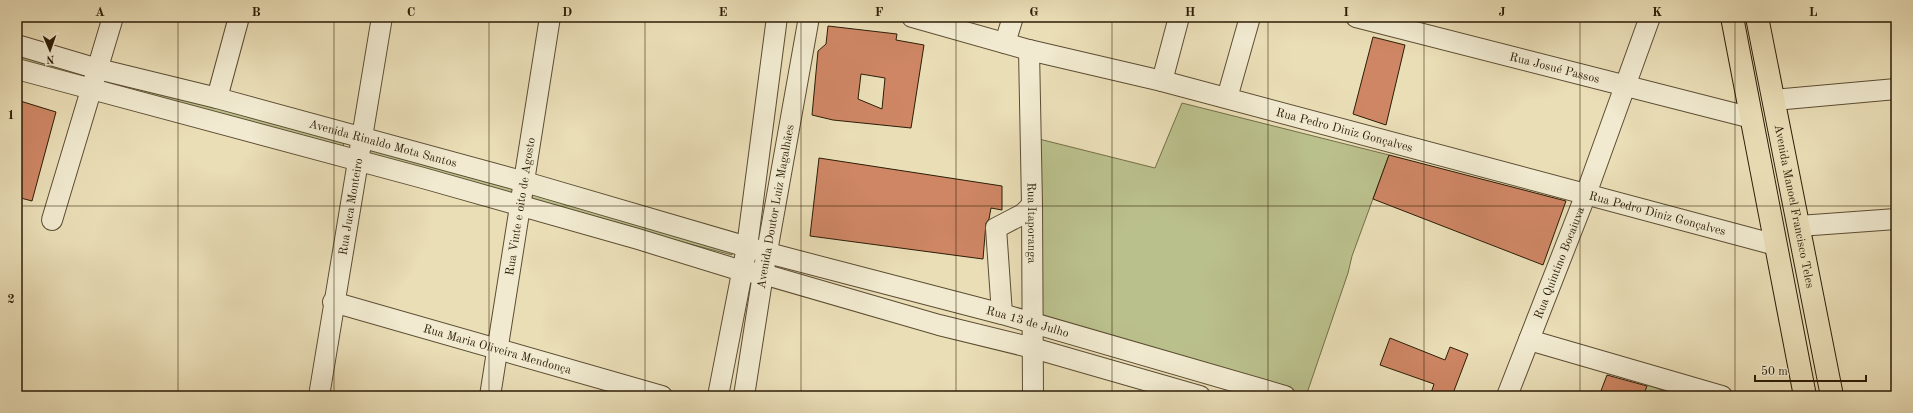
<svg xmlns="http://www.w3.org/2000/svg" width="1913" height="413" font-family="'Old Standard TT',serif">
  <rect width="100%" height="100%" fill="#eadeb7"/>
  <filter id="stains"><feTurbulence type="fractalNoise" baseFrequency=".005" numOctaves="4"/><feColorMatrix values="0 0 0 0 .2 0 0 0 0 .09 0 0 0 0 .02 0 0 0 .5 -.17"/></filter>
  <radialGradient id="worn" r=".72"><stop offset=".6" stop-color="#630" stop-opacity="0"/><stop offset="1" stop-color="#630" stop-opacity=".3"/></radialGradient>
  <path fill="#bac08c" stroke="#736e49" d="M17 47 91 67 88 81 17 61Z
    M107 79 344 139 343 151 105 87Z
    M1182 103 1389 155 1352 256 1348 273 1306 396H1286L1032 324 1031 137 1155 168Z
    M370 141 524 186 513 195 365 160Z
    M533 193 732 248V255L531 202Z
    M1647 385 1671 393 1669 396H1643Z"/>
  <path fill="#ce8664" stroke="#2c1d06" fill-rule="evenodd" d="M828 26 897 34 896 40 924 45 911 128 833 120 812 115 818 51 826 44ZM861 74 885 78 882 109 858 99Z
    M1373 37 1405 45 1386 125 1353 114Z
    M17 100 56 112 32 201 17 197Z
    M1389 155 1566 201 1543 265 1373 199Z
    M819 158 1002 186V210L991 208 989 219 986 223 983 259 810 236Z
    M1390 338 1445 360 1450 347 1468 354 1452 396H1430L1434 384 1380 365Z
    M1607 375 1647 386 1643 396H1599Z"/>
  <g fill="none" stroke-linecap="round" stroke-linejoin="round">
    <defs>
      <g id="minor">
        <path id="s1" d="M912 17 1029 50 1162 81 1776 245"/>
        <path id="s2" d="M1356 17 1752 118"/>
        <path d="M1005 43 1013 17"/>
        <path id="s3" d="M17 45 98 69 217 98 525 182 768 253 1002 314 1285 396"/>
        <path id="s4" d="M1029 50 1032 205 1033 396"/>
        <path d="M17 69 423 178 638 239 742 271 763 274 939 325 1033 348 1200 396"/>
        <path d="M1162 81 1179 17"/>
        <path d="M217 98 239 17"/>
        <path d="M1227 98 1250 17"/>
        <path d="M1774 100 1896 89"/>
        <path d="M52 220 113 17"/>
        <path d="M1799 226 1896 219"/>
        <path id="s5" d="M333 302 662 396"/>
        <path d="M1002 314 996 228 1023 214 1032 205"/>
        <path d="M1529 340 1722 396"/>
        <path id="s6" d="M319 396 382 17"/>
        <path id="s7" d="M490 396 550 17"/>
        <path d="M718 396 747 247 777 17"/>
        <path id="s8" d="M744 396 763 274 809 17"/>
        <path id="s9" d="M1507 396 1586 194 1650 17"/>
      </g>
      <g id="major">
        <path d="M1732 17 1805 396"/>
        <path id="s10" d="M1757 17 1832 396"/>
      </g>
    </defs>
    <use href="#minor" stroke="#5c4d32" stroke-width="22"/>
    <use href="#major" stroke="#2c1d06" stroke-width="24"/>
    <use href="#minor" stroke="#f1ead0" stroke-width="20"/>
    <use href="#major" stroke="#eadeb7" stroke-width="22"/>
  </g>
  <path fill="none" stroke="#2c1d06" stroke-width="1" stroke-opacity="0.55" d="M178 17V396M334 17V396M489 17V396M645 17V396M801 17V396M956 17V396M1112 17V396M1268 17V396M1424 17V396M1580 17V396M1735 17V396M17 206H1896"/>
  <g text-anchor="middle" stroke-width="3" stroke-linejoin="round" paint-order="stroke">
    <g font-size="12" fill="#2c1d06" stroke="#f1ead0">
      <text dy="4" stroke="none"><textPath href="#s2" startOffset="205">Rua Josué Passos</textPath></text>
      <text dy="4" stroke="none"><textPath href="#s1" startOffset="447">Rua Pedro Diniz Gonçalves</textPath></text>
      <text dy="4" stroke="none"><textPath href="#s3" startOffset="379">Avenida Rinaldo Mota Santos</textPath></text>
      <text dy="4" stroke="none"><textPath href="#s6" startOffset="192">Rua Juca Monteiro</textPath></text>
      <text dy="4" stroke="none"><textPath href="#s8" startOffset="192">Avenida Doutor Luiz Magalhães</textPath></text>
      <text dy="4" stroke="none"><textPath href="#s7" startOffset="192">Rua Vinte e oito de Agosto</textPath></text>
      <text dy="4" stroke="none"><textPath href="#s10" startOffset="193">Avenida Manoel Francisco Teles</textPath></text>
      <text dy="4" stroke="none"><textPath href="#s1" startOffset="771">Rua Pedro Diniz Gonçalves</textPath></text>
      <text dy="4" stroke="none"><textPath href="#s4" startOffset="173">Rua Itaporanga</textPath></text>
      <text dy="4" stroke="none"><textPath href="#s9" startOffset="143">Rua Quintino Bocaiuva</textPath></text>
      <text dy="4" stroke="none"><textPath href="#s3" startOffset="1048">Rua 13 de Julho</textPath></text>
      <text dy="4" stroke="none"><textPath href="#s5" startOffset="171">Rua Maria Oliveira Mendonça</textPath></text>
    </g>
  </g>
  <rect width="1913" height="413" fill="none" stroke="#eadeb7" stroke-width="44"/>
  <g transform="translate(50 50) rotate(178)" stroke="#f1ead0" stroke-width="3" paint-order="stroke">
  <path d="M0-3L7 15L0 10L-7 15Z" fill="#2c1d06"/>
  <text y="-6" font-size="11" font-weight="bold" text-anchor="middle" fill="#2c1d06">N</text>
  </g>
  <path d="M1755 375v6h111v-6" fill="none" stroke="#2c1d06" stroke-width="2"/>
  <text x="1761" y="375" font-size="12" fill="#2c1d06" stroke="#f1ead0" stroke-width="3" paint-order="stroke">50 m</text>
  <rect x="22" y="22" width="1869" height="369" fill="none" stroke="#2c1d06" stroke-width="1.5"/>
  <g font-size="13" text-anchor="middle" font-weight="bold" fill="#2c1d06">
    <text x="100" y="16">A</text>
    <text x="256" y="16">B</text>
    <text x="411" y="16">C</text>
    <text x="567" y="16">D</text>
    <text x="723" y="16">E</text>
    <text x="879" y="16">F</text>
    <text x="1034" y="16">G</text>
    <text x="1190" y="16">H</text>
    <text x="1346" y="16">I</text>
    <text x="1502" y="16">J</text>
    <text x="1657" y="16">K</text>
    <text x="1813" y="16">L</text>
    <text x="11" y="119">1</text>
    <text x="11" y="303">2</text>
  </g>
  <rect width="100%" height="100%" filter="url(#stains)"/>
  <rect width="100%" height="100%" fill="url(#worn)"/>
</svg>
